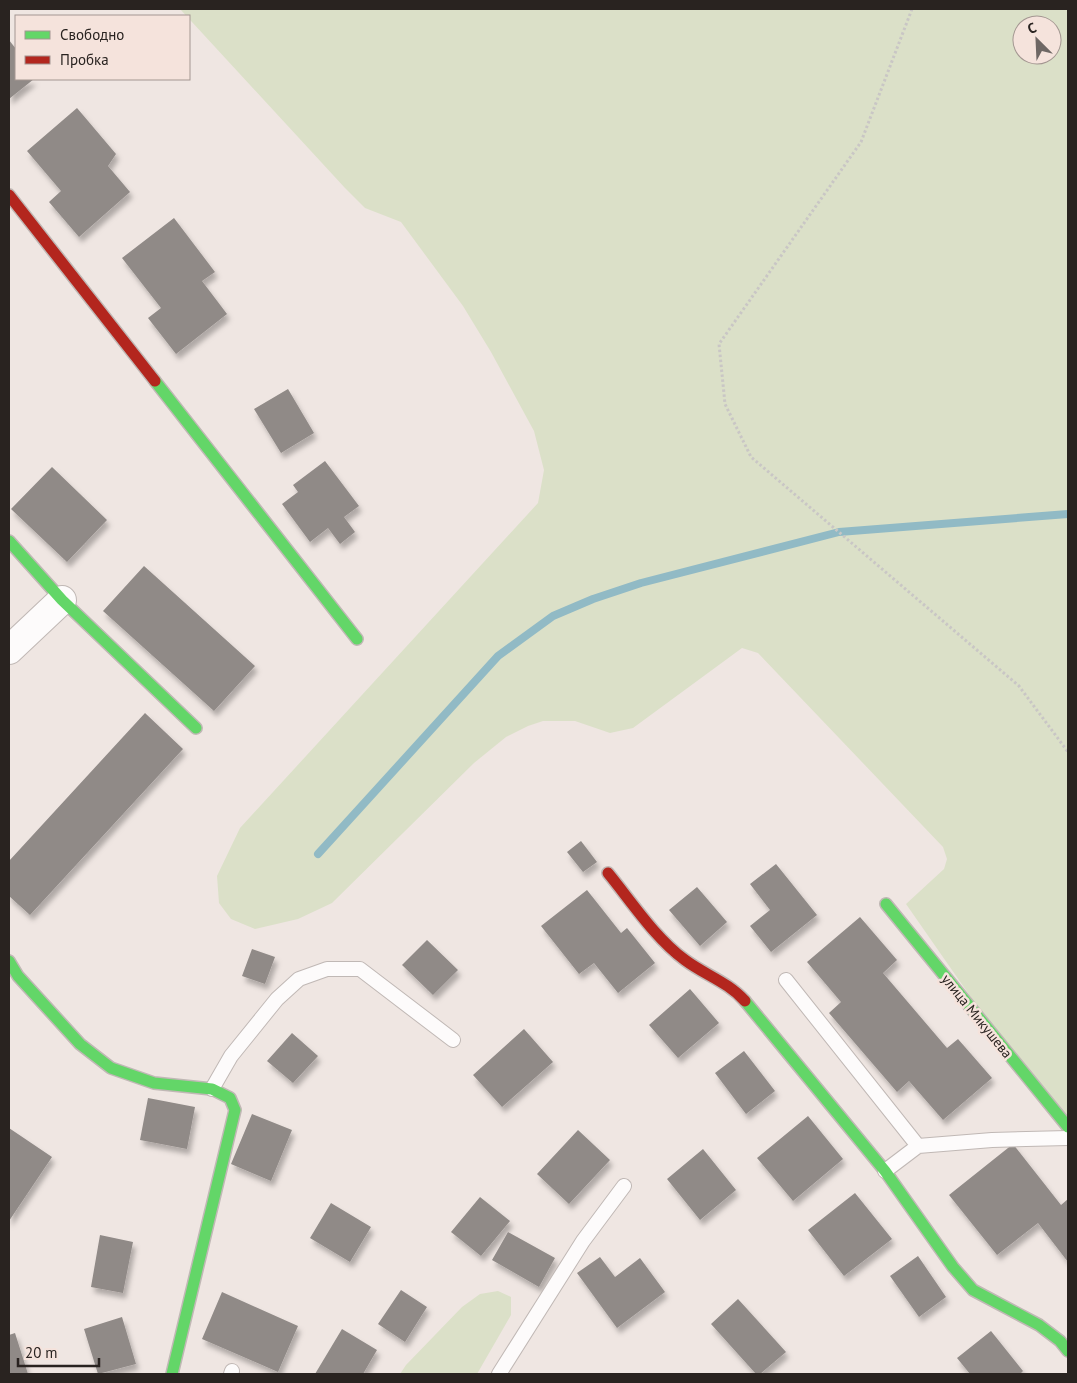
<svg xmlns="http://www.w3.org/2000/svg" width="1077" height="1383" font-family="'PT Sans',sans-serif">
  <defs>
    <filter id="shadow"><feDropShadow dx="3" dy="5.5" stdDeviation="2.5" flood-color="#0004"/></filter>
  </defs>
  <rect width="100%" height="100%" fill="#efe6e2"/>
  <path fill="#dbe0c8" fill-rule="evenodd" d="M180 9H1068V1115H1053L906 904 944 869 947 859 943 847 758 653 742 648 633 728 610 733 575 721H543L528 726 506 737 474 763 332 903 298 919 255 929 231 919 219 903 217 876 240 828 538 503 544 470 534 431 491 352 463 306 401 222 365 208 345 188ZM1022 25H1052V55H1022Z
    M498 1291 511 1297V1315L477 1374H400L406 1365 462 1307 480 1294Z"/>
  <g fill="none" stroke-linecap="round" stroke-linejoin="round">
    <path stroke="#91bac5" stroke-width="8" d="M318 854 498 656 553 616 593 599 641 583 839 532 1068 514"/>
  </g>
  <path fill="#908a87" filter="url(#shadow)" d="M9 40 16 49V79H34L9 99Z
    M77 108 116 154 108 166 130 192 79 237 49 202 61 191 27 151Z
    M174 218 215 272 202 281 227 314 176 354 148 318 161 308 122 258Z
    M288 389 314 433 281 453 254 409Z
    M325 461 359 506 344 517 355 532 340 544 328 528 310 542 282 504 298 492 293 485Z
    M52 467 107 520 67 562 11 509Z
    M144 566 255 666 214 711 103 611Z
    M145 713 183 749 30 915 9 896V861Z
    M581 841 597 862 583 872 567 852Z
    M776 864 817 915 771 952 750 926 770 910 750 884Z
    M697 887 727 922 700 946 669 910Z
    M587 890 621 933 627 928 655 963 618 993 594 963 579 974 541 926Z
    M860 917 897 960 883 973 947 1048 958 1039 992 1078 943 1120 909 1081 897 1092 829 1013 841 1002 807 962Z
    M427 940 458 970 433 995 402 965Z
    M252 949 275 957 265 984 242 976Z
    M690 989 719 1023 678 1058 649 1025Z
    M524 1029 553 1062 502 1107 473 1075Z
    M292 1033 318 1056 293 1083 267 1061Z
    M744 1051 775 1091 746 1114 715 1073Z
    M148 1098 195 1107 187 1149 140 1140Z
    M252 1114 292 1130 271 1181 231 1164Z
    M808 1116 843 1159 793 1201 757 1158Z
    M9 1128 52 1157 9 1221Z
    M578 1130 610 1160 569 1204 537 1174Z
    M1013 1144 1061 1205 1068 1199V1262L1038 1223 997 1255 949 1195Z
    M703 1149 736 1190 700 1220 667 1179Z
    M855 1193 892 1239 844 1276 808 1230Z
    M480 1197 510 1221 481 1256 451 1232Z
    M331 1203 371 1227 350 1262 310 1238Z
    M508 1232 555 1258 539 1287 492 1260Z
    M100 1235 133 1242 123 1293 91 1287Z
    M918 1256 946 1297 919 1317 890 1276Z
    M600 1257 615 1277 640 1258 665 1292 617 1328 577 1273Z
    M401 1290 427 1307 405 1342 378 1324Z
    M222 1292 298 1326 278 1372 202 1339Z
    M738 1299 786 1352 760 1374H756L711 1324Z
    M122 1317 136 1364 98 1374 84 1329Z
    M342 1329 377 1350 363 1374H315Z
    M991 1331 1023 1371 1020 1374H970L957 1358Z
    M15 1333 28 1374H9V1335Z"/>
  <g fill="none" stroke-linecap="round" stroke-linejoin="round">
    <defs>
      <path id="lane" d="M786 980 918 1146 885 1171
        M212 1089 231 1056 277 999 299 979 327 969H360L453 1040
        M918 1146 992 1140 1068 1138
        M231 1374 232 1371
        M499 1374 583 1241 624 1186"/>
      <path id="street" d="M9 650 62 600"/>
      <path id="fast" d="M155 381 357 639
        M9 541 62 600 196 728
        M886 904 1068 1127
        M9 961 18 976 80 1044 111 1068 154 1083 212 1089 230 1098 235 1110 172 1374
        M745 1001 885 1171 953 1267 973 1290 1039 1325 1060 1341 1068 1351"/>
      <path id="jam" d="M9 195 155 381
        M608 873C631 901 655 938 685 960 705 975 728 982 745 1001"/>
    </defs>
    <use href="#lane" stroke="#c0b8b5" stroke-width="16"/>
    <use href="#street" stroke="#c0b8b5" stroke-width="30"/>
    <use href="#fast" stroke="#c0b8b5" stroke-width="14"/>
    <use href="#jam" stroke="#c0b8b5" stroke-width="14"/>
    <path stroke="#c9c6c5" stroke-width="3" stroke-dasharray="2.5 2.5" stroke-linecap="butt" d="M912 9 861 142 719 344 725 404 751 457 1019 686 1068 752"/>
    <use href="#lane" stroke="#fdfbfb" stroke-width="14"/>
    <use href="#street" stroke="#fdfbfb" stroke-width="28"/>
    <use href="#fast" stroke="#63d668" stroke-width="11"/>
    <use href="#jam" stroke="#b3261e" stroke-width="11"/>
  </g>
  <g text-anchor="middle" stroke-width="5" stroke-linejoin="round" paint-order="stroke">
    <g font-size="14" fill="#292320" stroke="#f5e3dc">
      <text transform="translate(977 1016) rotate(51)" y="5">улица Микушева</text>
    </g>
  </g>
  <rect width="1077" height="1383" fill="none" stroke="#292320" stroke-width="20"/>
  <rect x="15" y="15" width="175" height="65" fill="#f5e3dc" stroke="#a39691"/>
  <rect x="25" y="31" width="25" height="8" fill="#63d668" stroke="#a39691"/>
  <text x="60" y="40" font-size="15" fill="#292320">Свободно</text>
  <rect x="25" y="56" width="25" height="8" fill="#b3261e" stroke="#a39691"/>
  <text x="60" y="65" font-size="15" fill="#292320">Пробка</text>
  <g transform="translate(1037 40) rotate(336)"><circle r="24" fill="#f5e3dc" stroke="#a39691"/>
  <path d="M0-4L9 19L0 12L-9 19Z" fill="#6e6764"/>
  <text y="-8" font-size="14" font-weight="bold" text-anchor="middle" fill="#292320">С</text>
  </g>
  <path d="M18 1358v8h81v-8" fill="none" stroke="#292320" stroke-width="2.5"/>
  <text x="25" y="1358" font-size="15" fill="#292320" stroke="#f5e3dc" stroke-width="4" paint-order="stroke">20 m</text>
</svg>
